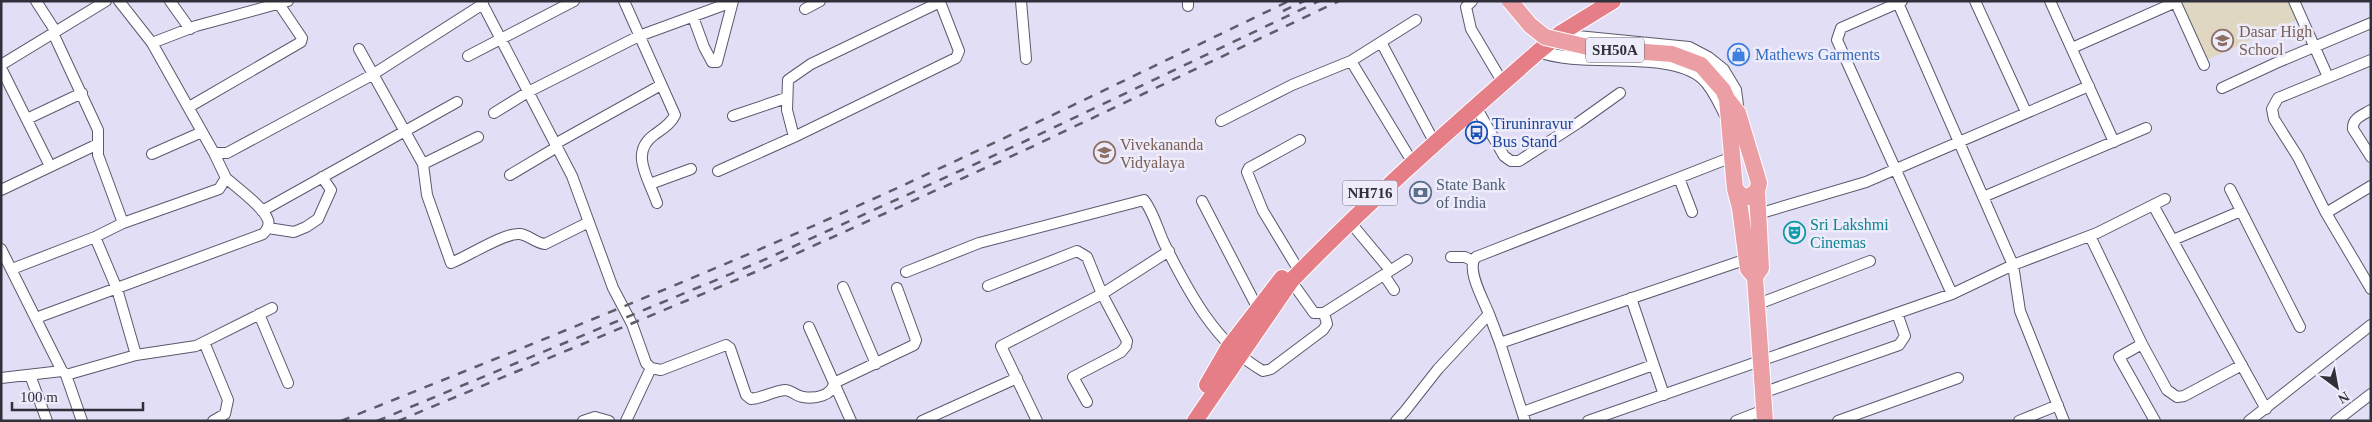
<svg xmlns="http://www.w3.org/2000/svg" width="2372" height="422" font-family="Georgia,serif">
  <rect width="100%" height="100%" fill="#e1def6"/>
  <path fill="#e0d7c2" d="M2178 1H2293L2301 18 2204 61Z"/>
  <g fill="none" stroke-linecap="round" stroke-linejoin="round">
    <defs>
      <path id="minor" d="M36 1 56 32
        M119 1 152 43 214 153H227L372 75 483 4
        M170 1 190 29
        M481 1 572 176 613 288 632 324 646 363 651 368 661 370 726 345 730 348 746 395 751 399C763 398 773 391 785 390 791 390 796 396 803 397 815 399 832 396 834 383L914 345 916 340 897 288
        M624 1 675 115C671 124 662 129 654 135 629 153 649 179 657 203
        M1021 1 1026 59
        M1188 1V6
        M1472 1 1466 7 1471 29 1503 83
        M1902 1 1898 3 2013 265 2020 311 2064 421
        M1975 1 2026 112
        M2050 1 2114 142
        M2175 1 2204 65
        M2294 1 2328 77
        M940 2 959 51 956 58 794 137 787 110 788 80 811 64Z
        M1898 3 1841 28 1837 40 1952 294
        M805 9 820 1
        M693 17 704 47 712 62H717L733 1
        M53 33 98 130V155L123 223 95 237 117 289 136 355 66 375 82 421
        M1381 42 1431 136
        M152 43 196 26 288 1
        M2072 48 2176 2
        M359 49 423 164 427 195 451 263C467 257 505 232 520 234 529 235 535 243 545 244L589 222
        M468 56 574 1
        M2371 60 2278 98 2272 109 2274 119 2298 157 2326 213 2371 289
        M1351 61 1416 20
        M1 65 106 1
        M1 68 50 166
        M2222 88 2276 63 2371 23
        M189 107 301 42 302 38 279 4
        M1476 107 1504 156 1511 161H1519L1578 123 1620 93
        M2371 110C2363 115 2352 118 2353 129L2371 157
        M494 113 528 92 639 36 732 2
        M733 116 786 98
        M27 119 82 93
        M1221 121 1292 85 1351 61 1408 155
        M555 144 661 85
        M152 154 202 132
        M423 164 478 137
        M718 171 794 137
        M510 175 557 147
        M1679 178 1692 212
        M650 184 691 169
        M2230 189 2300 327
        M1 190 98 144
        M1983 197 2146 128
        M1202 201 1257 307
        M2153 205 2266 409
        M262 211 457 102
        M2326 213 2371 186
        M1758 214 1866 182 2089 86
        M1350 222 1390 270
        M123 223 219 189 226 178 214 153
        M268 228 294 232 306 227 318 219 331 190 322 177
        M2090 236 2142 344 2167 390 2177 397 2184 396 2242 365
        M2173 240 2241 211
        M1 249 62 371
        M1451 257H1465L1473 261
        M1295 264 1263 211 1247 172 1249 168 1300 140
        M12 269 95 237
        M906 272 979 243 1144 200C1154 213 1158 231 1165 245 1189 293 1216 344 1263 371L1271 369 1323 330 1327 324 1324 313
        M1384 275 1394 290
        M1289 278 1314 313H1324L1407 260
        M988 286 1077 251 1087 257 1102 294 1127 341 1126 346 1121 352 1073 377 1087 402
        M843 287 876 364
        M1631 298 1664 395
        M1758 304 1870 261
        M259 314 288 383
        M1489 314C1484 301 1465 268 1476 257L1732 157
        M36 318 263 234C267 230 270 226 268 220 263 206 237 188 226 178
        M809 327 851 421
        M204 342 228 400 225 414 213 421
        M1500 343 1525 421
        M2142 344 2119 357 2155 421
        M136 355 196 346 272 308
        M30 375 47 421
        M1 378 62 371 66 374
        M1762 393 1899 345 1905 336 1897 313
        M1523 412 1653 365
        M583 421 595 417 609 421
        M626 421 651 368
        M922 421 1017 378
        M1037 421 1001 346 1102 294 1169 251
        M1396 421 1405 411 1438 369 1489 314 1500 343 1747 259
        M1588 421 1952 294 2013 265 2097 233 2165 199
        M1736 421 1764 410
        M1838 421 1958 378
        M2019 421 2058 405
        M2249 421 2371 325
        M2336 421 2371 394"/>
      <path id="tertiary" d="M1567 36 1689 48 1708 58 1723 70 1735 90 1738 113
        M1539 51C1582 68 1670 48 1703 78 1714 88 1720 104 1727 117"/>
      <path id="primary" d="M1723 90 1727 99 1738 113 1759 183 1757 191 1749 197 1742 196 1735 189 1727 99
        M1735 189 1740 208 1748 269 1755 277 1765 421
        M1755 277 1761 268 1757 191"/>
      <path id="trunk" d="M1207 385 1229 347 1282 278
        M1195 421 1291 281C1369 200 1454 126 1539 51L1561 33 1613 1"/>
    </defs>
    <use href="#minor" stroke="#5b596d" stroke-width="12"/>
    <use href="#tertiary" stroke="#5b596d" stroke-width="14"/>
    <use href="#primary" stroke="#fff" stroke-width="18"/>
    <use href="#trunk" stroke="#fff" stroke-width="18"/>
    <use href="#minor" stroke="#fff" stroke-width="10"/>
    <use href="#tertiary" stroke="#fff" stroke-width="12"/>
    <use href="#primary" stroke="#ec9ea5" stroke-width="16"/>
    <use href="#trunk" stroke="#e67e87" stroke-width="16"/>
    <path stroke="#5d5c69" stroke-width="2.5" stroke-dasharray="9 9" stroke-linecap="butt" d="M1283 11 1304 1
      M341 421C478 366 615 311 751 253 933 175 1110 87 1289 1
      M377 421 757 263 1017 145 1319 1
      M398 421 760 270 1025 150 1339 1"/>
    <defs>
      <path id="primary-bridge" d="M1510 1 1530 25 1545 37 1592 48 1672 54 1701 65 1723 90"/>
    </defs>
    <use href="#primary-bridge" stroke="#fff" stroke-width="18" stroke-linecap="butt"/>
    <use href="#primary-bridge" stroke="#ec9ea5" stroke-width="16"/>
  </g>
  <defs>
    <symbol id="school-ring" viewBox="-11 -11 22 22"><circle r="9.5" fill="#eeecfb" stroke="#8d6e63" stroke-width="1.5"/><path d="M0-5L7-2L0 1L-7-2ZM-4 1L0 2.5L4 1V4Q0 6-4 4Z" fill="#8d6e63"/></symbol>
    <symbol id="shop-ring" viewBox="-11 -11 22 22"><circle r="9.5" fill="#eeecfb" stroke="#3f7fe0" stroke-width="1.5"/><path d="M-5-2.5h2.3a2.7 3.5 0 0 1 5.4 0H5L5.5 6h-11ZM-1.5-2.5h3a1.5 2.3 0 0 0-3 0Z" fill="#3f7fe0"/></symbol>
    <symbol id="bus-ring" viewBox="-11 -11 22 22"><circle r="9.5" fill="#eeecfb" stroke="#1a4fb4" stroke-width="1.5"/><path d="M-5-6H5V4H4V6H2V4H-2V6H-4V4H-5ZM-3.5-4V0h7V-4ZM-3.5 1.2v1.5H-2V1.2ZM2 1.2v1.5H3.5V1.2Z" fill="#1a4fb4"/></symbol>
    <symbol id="bank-ring" viewBox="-11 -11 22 22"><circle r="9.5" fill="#eeecfb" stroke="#5c6f8a" stroke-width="1.5"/><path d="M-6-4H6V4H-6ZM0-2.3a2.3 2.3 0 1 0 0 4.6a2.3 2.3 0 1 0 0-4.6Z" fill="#5c6f8a"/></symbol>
    <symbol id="theatre-ring" viewBox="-11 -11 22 22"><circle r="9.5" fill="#eeecfb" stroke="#0f9aa8" stroke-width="1.5"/><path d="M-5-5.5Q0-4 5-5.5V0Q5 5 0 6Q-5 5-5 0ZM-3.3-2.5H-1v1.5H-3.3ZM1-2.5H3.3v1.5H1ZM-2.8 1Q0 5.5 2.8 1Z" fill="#0f9aa8"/></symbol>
  </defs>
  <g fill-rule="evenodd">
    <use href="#school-ring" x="2210" y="28" width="25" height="25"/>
    <use href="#shop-ring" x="1726" y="42" width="25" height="25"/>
    <use href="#bus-ring" x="1464" y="120" width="25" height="25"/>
    <use href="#school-ring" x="1092" y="140" width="25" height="25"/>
    <use href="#bank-ring" x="1408" y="180" width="25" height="25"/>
    <use href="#theatre-ring" x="1782" y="220" width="25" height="25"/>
  </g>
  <g text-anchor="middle" stroke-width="5" stroke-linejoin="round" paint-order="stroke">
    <g fill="#eeecfb" stroke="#6a6874" stroke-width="1">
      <rect x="1586" y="37.5" width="58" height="25" rx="4"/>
      <rect x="1342.5" y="180.5" width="55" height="25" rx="4"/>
    </g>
    <g font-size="15" font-weight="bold" fill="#31303a">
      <text x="1615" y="55">SH50A</text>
      <text x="1370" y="198">NH716</text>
    </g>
    <g font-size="16" fill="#785e54" stroke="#eeecfb" text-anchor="start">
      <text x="2239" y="37">Dasar High<tspan x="2239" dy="18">School</tspan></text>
      <text x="1120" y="150">Vivekananda<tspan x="1120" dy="18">Vidyalaya</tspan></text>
    </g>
    <g font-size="16" fill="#366cbe" stroke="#eeecfb" text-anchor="start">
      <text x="1755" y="60">Mathews Garments</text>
    </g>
    <g font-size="16" fill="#164399" stroke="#eeecfb" text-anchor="start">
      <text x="1492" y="129">Tiruninravur<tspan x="1492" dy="18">Bus Stand</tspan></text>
    </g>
    <g font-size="16" fill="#4e5e75" stroke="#eeecfb" text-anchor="start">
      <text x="1436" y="190">State Bank<tspan x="1436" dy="18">of India</tspan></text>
    </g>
    <g font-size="16" fill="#0d838f" stroke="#eeecfb" text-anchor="start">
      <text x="1810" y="230">Sri Lakshmi<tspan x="1810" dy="18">Cinemas</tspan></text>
    </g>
  </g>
  <rect width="2372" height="422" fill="none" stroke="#31303a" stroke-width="5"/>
  <g transform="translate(2337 387) rotate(148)" stroke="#eeecfb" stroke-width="4" paint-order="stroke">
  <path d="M0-4L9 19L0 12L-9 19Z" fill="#31303a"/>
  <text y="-8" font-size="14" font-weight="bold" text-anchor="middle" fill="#31303a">N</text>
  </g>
  <path d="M12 402v8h131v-8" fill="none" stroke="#31303a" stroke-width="2.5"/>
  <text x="20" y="402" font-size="15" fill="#31303a" stroke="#eeecfb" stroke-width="4" paint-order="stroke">100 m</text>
</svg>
